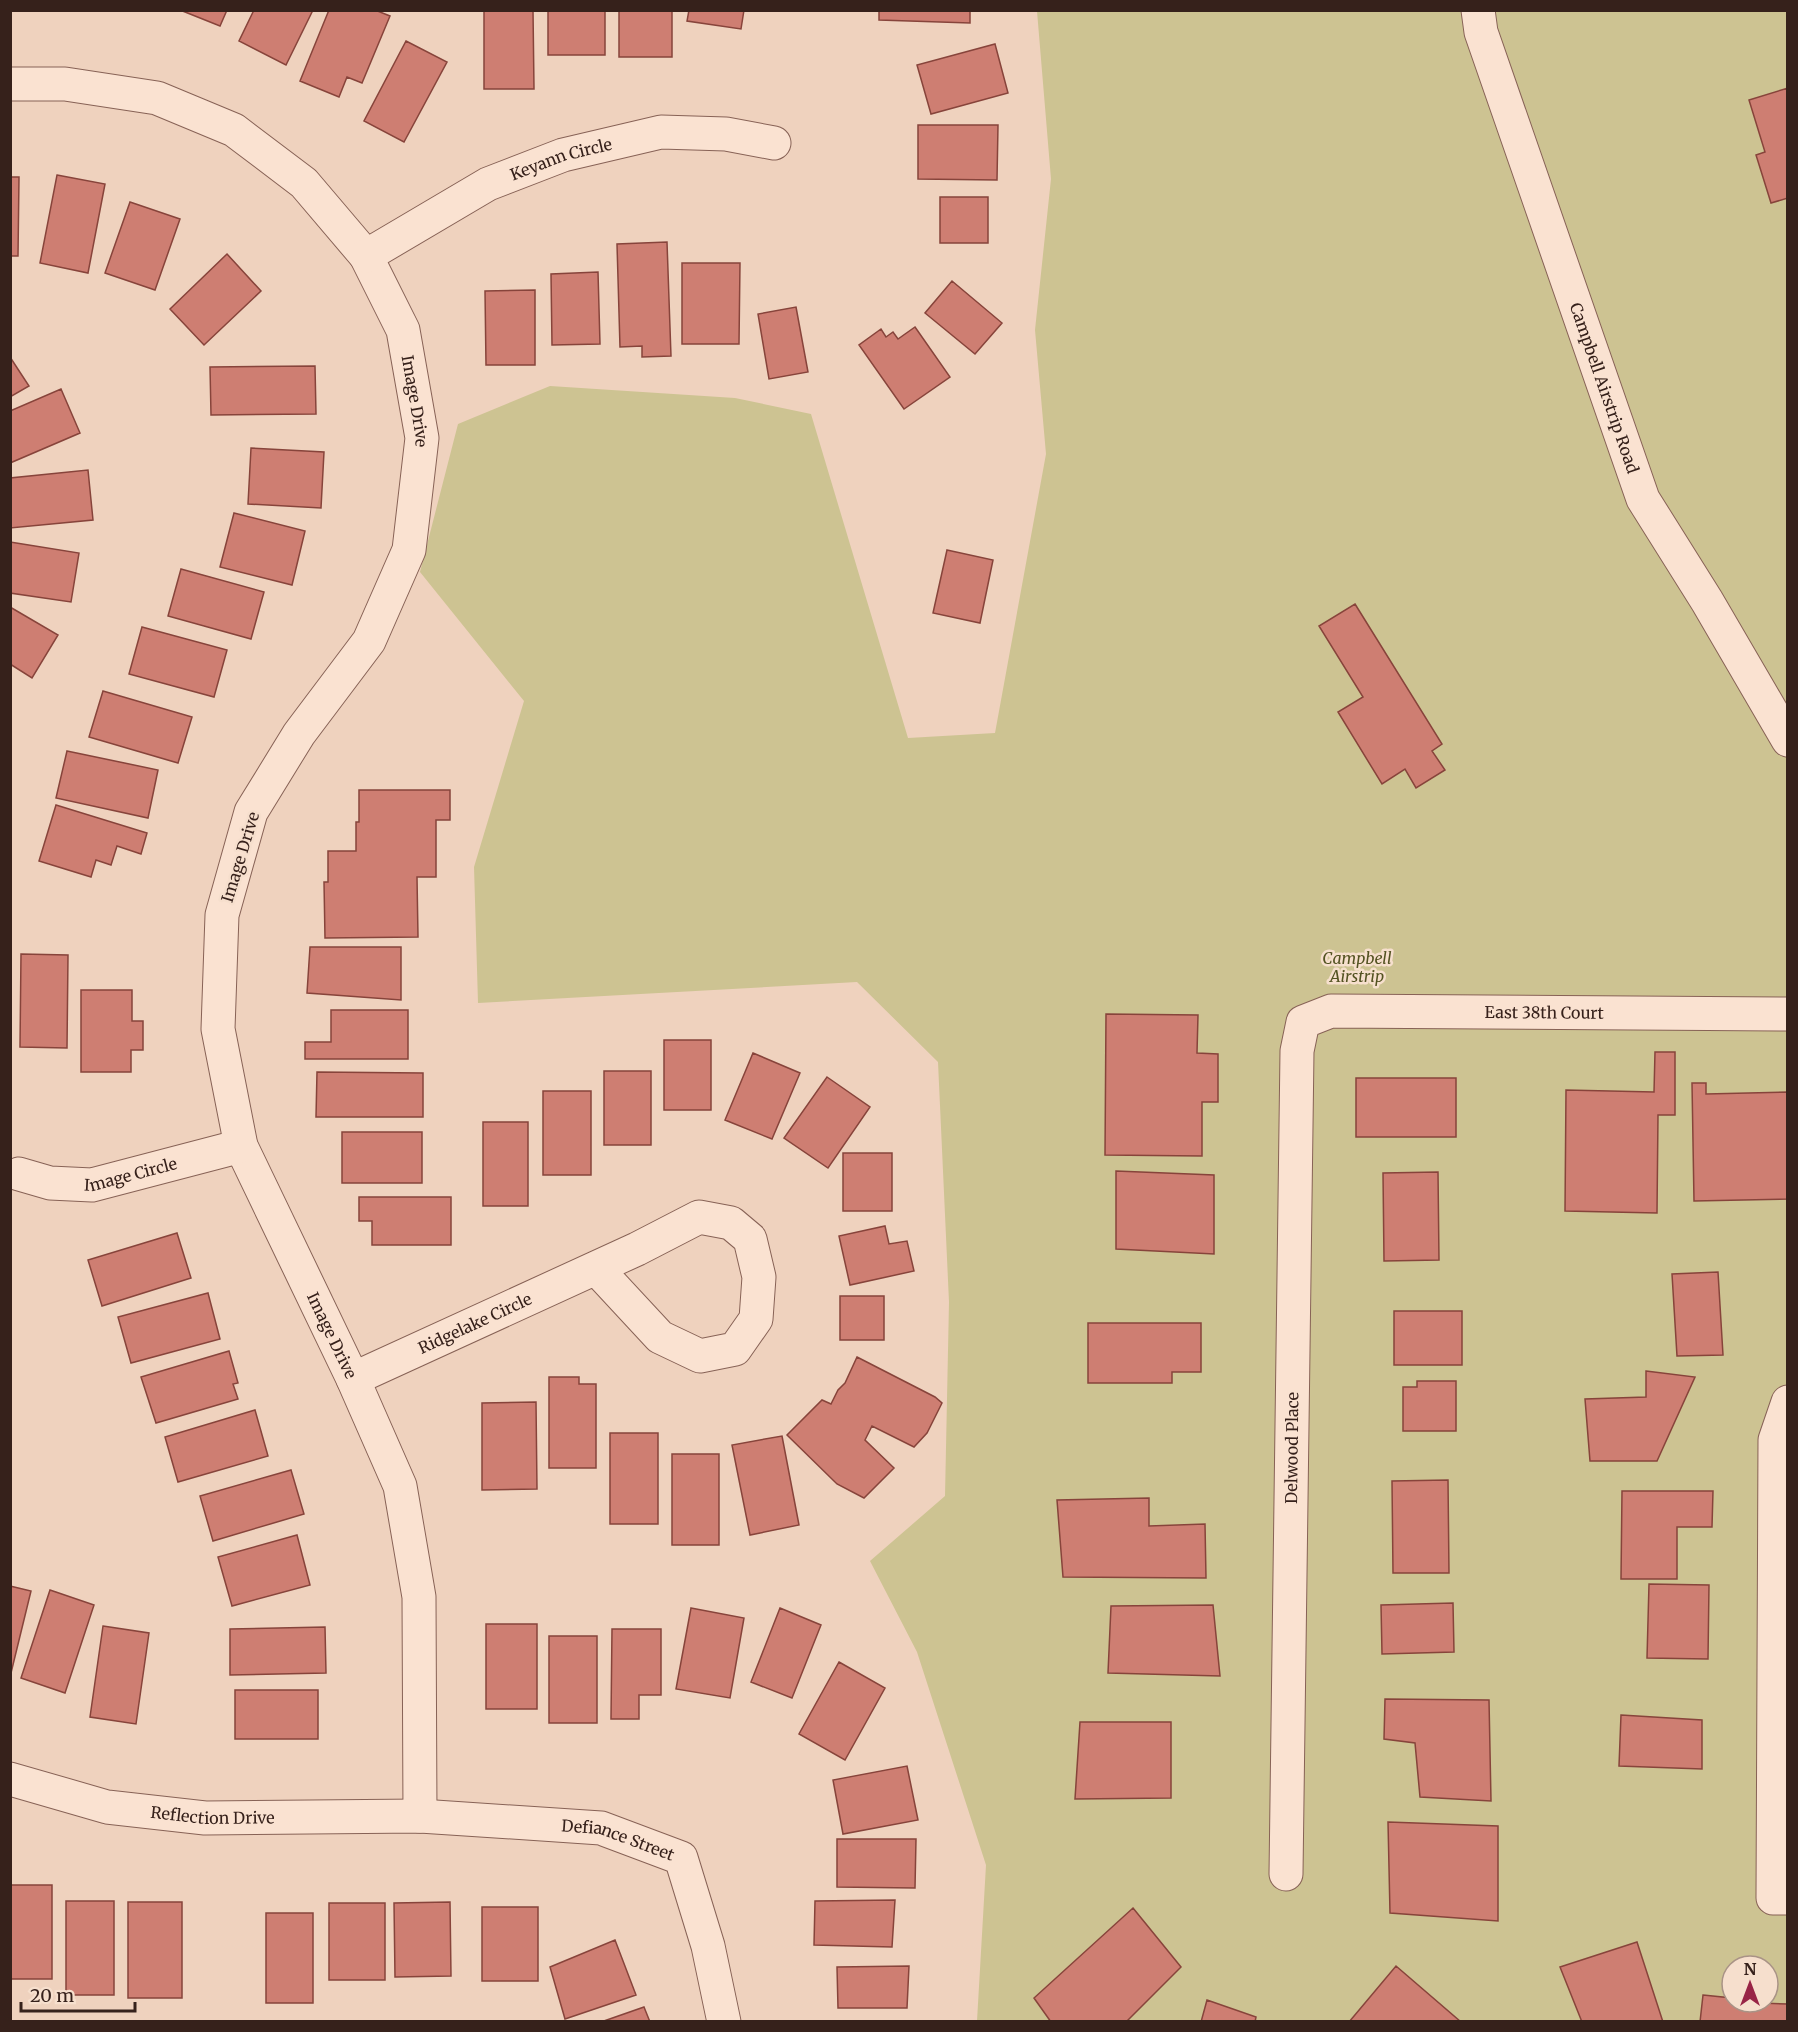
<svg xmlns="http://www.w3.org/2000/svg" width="1798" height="2032" font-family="Merriweather,serif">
  <rect width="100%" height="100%" fill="#efd2be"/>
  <path fill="#cdc392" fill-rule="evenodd" d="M1037 11H1787V2021H977L986 1865 917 1652 870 1561 945 1496 949 1302 938 1062 857 982 478 1003 474 867 524 701 420 572 458 424 550 386 735 398 811 414 908 738 995 733 1046 454 1035 330 1051 179ZM1732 1966H1768V2002H1732Z"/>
  <path fill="#ce7e72" stroke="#87443b" stroke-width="1.5" d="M180 10H227L220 26Z
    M254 10H313L286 65 239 41Z
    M329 10H375L390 16 362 83 347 77 339 97 300 81Z
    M484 10H533L534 89H484Z
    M548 10H605V55H548Z
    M619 10H672V57H619Z
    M689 10H744L741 29 687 21Z
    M879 10H970V23L879 20Z
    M406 41 447 62 404 142 364 121Z
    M995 44 1008 93 931 114 917 65Z
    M1788 88V198L1771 203 1756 155 1765 152 1749 100Z
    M918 125H998L997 180 918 179Z
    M57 175 105 184 88 273 40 263Z
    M10 177H19L18 256H10Z
    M940 197H988V243H940Z
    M130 202 180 219 155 290 105 273Z
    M667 242 671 356 642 357V346L620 347 617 244Z
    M227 254 261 291 204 345 170 309Z
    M682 263H740L739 344H682Z
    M598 272 600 344 552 345 551 274Z
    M952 281 1002 323 975 354 925 313Z
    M535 290V365H486L485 291Z
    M796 307 808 372 769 379 758 314Z
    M915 327 950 377 904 409 859 345 881 329 886 337 893 332 898 339Z
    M10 357 29 386 10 397Z
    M315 366 316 414 211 415 210 367Z
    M61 389 80 433 10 463V411Z
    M251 448 324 452 321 508 248 504Z
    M88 470 93 520 10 528V478Z
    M234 513 305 531 292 585 220 567Z
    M10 542 79 553 71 602 10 593Z
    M947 550 993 560 980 623 933 613Z
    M181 569 264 592 251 639 168 616Z
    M1355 604 1442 744 1432 751 1445 770 1416 788 1405 769 1382 784 1338 712 1363 697 1319 626Z
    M10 607 58 635 32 678 10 664Z
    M142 627 227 650 214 697 129 674Z
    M103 691 192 717 178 763 89 737Z
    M67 751 158 770 148 818 56 798Z
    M359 790H450V820H436V877H417L418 937 325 938 324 882H328V851H356V822H359Z
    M56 805 147 833 141 854 117 846 111 865 96 860 91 877 39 861Z
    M310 947H401V1000L307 993Z
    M21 954 68 955 67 1048 20 1047Z
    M81 990H132V1021H143V1050H131V1072H81Z
    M331 1010H408V1059H305V1042H331Z
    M1106 1014 1198 1015 1197 1053 1218 1054V1102H1202V1156L1105 1155Z
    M664 1040H711V1110H664Z
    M1655 1052H1675V1115H1658L1657 1213 1565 1211 1566 1090 1654 1092Z
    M753 1053 800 1073 772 1139 725 1120Z
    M604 1071H651V1145H604Z
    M317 1072 423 1073V1117H316Z
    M827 1077 870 1107 828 1168 784 1138Z
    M1356 1078H1456V1137H1356Z
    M1692 1083H1706V1094L1788 1092V1199L1694 1201Z
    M543 1091H591V1175H543Z
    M483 1122H528V1206H483Z
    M342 1132H422V1183H342Z
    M843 1153H892V1211H843Z
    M1116 1171 1214 1175V1254L1116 1249Z
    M1438 1172 1439 1260 1384 1261 1383 1173Z
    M359 1197H451V1245H372V1221H359Z
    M885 1226 889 1244 907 1241 914 1271 850 1285 839 1236Z
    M177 1233 191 1278 102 1306 88 1260Z
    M1718 1272 1723 1355 1677 1356 1672 1274Z
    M208 1293 220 1339 131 1363 118 1317Z
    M840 1296H884V1340H840Z
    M1394 1311H1462V1365H1394Z
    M1088 1323H1201V1372H1172V1383H1088Z
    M229 1351 238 1383 233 1384 238 1399 156 1423 141 1377Z
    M857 1357 935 1397 942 1403 927 1433 914 1447 872 1426 865 1440 894 1468 864 1498 837 1484 787 1435 822 1400 831 1404 838 1390 845 1383Z
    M1646 1371 1695 1377 1657 1461H1590L1585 1399 1646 1397Z
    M549 1377H579V1384H596V1468H549Z
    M1417 1381H1456V1431H1403V1387H1417Z
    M536 1402 537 1489 482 1490V1403Z
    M255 1410 268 1456 178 1482 165 1437Z
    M610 1433H658V1524H610Z
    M782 1436 799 1525 750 1535 732 1445Z
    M672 1454H719V1545H672Z
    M291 1470 304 1514 213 1541 200 1496Z
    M1448 1480 1449 1573H1393L1392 1481Z
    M1622 1491H1713L1712 1527H1677V1579H1621Z
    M1149 1498V1526L1205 1524 1206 1578 1063 1577 1057 1500Z
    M297 1535 310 1585 232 1606 218 1557Z
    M1649 1584 1709 1585 1708 1659 1647 1658Z
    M10 1586 31 1591 11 1673 10 1672Z
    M50 1590 94 1605 65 1693 21 1678Z
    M1453 1603 1454 1652 1382 1654 1381 1605Z
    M1213 1605 1220 1676 1108 1673 1111 1606Z
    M691 1608 744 1618 730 1698 676 1689Z
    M780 1608 821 1625 792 1698 751 1682Z
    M486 1624H537V1709H486Z
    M103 1626 149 1633 136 1724 90 1717Z
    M325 1627 326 1673 230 1675V1629Z
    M612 1629H661V1695H639V1719H611Z
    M549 1636H597V1723H549Z
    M839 1662 885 1688 845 1760 799 1734Z
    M235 1690H318V1739H235Z
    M1385 1699 1489 1700 1491 1801 1420 1797 1415 1743 1384 1739Z
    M1621 1715 1702 1720V1769L1619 1766Z
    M1080 1722H1171V1798L1075 1799Z
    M907 1766 918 1820 843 1834 833 1780Z
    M1388 1822 1498 1826V1921L1390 1913Z
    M837 1839H916L915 1888 837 1887Z
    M10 1885H52V1979H10Z
    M895 1900 892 1947 814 1945 815 1901Z
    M66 1901H114V1995H66Z
    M128 1902H182V1998H128Z
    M450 1902 451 1976 395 1977 394 1903Z
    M329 1903H385V1980H329Z
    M482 1907H538V1981H482Z
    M1133 1908 1181 1967 1126 2022H1051L1034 1998Z
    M266 1913H313V2003H266Z
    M615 1940 636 1995 565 2019 550 1967Z
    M1637 1942 1663 2022H1582L1560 1967Z
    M909 1966 907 2008H838L837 1967Z
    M1396 1966 1461 2022H1349Z
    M1703 1995 1732 1998V2002L1788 2004V2022H1700Z
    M1207 2000 1256 2017 1255 2022H1201Z
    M644 2007 650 2022H601Z"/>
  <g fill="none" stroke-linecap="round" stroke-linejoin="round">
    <defs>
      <g id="street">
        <path id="s1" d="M1478 10 1481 32 1643 499 1707 601 1788 740"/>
        <path id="s2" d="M10 84H65L157 98 234 130 304 183 366 256 403 330 422 438 409 550 369 641 299 734 251 812 222 915 218 1029 241 1146 353 1379 400 1486 419 1597 420 1816"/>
        <path id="s3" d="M366 256 488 184 563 155 661 132 726 134 774 143"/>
        <path id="s4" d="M19 1174 50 1183 92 1185 241 1146"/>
        <path id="s5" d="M353 1379 637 1249 699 1217 731 1223 750 1239 759 1277 756 1319 735 1349 700 1356 660 1337 596 1268"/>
        <path d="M1788 1402 1775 1440 1773 1898H1788"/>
        <path id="s6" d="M10 1779 107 1807 205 1818 420 1816 601 1828 681 1858 708 1946 724 2022"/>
        <path id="s7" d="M1286 1874 1297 1051 1303 1022 1331 1011 1788 1014"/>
      </g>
    </defs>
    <use href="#street" stroke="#876256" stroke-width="35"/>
    <use href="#street" stroke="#fae2d1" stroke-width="33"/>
  </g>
  <g text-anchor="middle" stroke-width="5" stroke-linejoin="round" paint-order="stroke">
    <g font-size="16" fill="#36211b" stroke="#f6dfcd">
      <text dy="6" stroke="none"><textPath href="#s3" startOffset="219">Keyann Circle</textPath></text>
      <text dy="6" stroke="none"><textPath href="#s1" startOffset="399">Campbell Airstrip Road</textPath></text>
      <text dy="6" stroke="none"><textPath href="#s2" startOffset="570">Image Drive</textPath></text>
      <text transform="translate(240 857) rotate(-73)" y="6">Image Drive</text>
      <text dy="6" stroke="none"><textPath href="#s7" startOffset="1096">East 38th Court</textPath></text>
      <text dy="6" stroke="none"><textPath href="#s4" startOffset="114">Image Circle</textPath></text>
      <text dy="6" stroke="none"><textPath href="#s5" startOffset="134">Ridgelake Circle</textPath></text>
      <text dy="6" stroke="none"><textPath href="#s2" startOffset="1578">Image Drive</textPath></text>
      <text dy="6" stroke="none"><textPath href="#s7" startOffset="426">Delwood Place</textPath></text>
      <text dy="6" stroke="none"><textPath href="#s6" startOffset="207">Reflection Drive</textPath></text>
      <text dy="6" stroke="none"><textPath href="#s6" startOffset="615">Defiance Street</textPath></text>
    </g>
    <g font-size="16" font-style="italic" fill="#535221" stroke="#f6dfcd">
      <text x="1357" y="964">Campbell<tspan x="1357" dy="18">Airstrip</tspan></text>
    </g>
  </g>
  <rect width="1798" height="2032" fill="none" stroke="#36211b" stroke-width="24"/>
  <g transform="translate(1750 1984)"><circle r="28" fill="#f6dfcd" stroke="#a99386" stroke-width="1.5"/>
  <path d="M0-4.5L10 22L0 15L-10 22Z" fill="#982446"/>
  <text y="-9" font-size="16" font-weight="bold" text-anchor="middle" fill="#36211b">N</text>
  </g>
  <path d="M21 2002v9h114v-9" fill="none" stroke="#36211b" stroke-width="3"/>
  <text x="30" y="2002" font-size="18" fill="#36211b" stroke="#f6dfcd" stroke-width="4.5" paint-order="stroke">20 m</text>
</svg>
